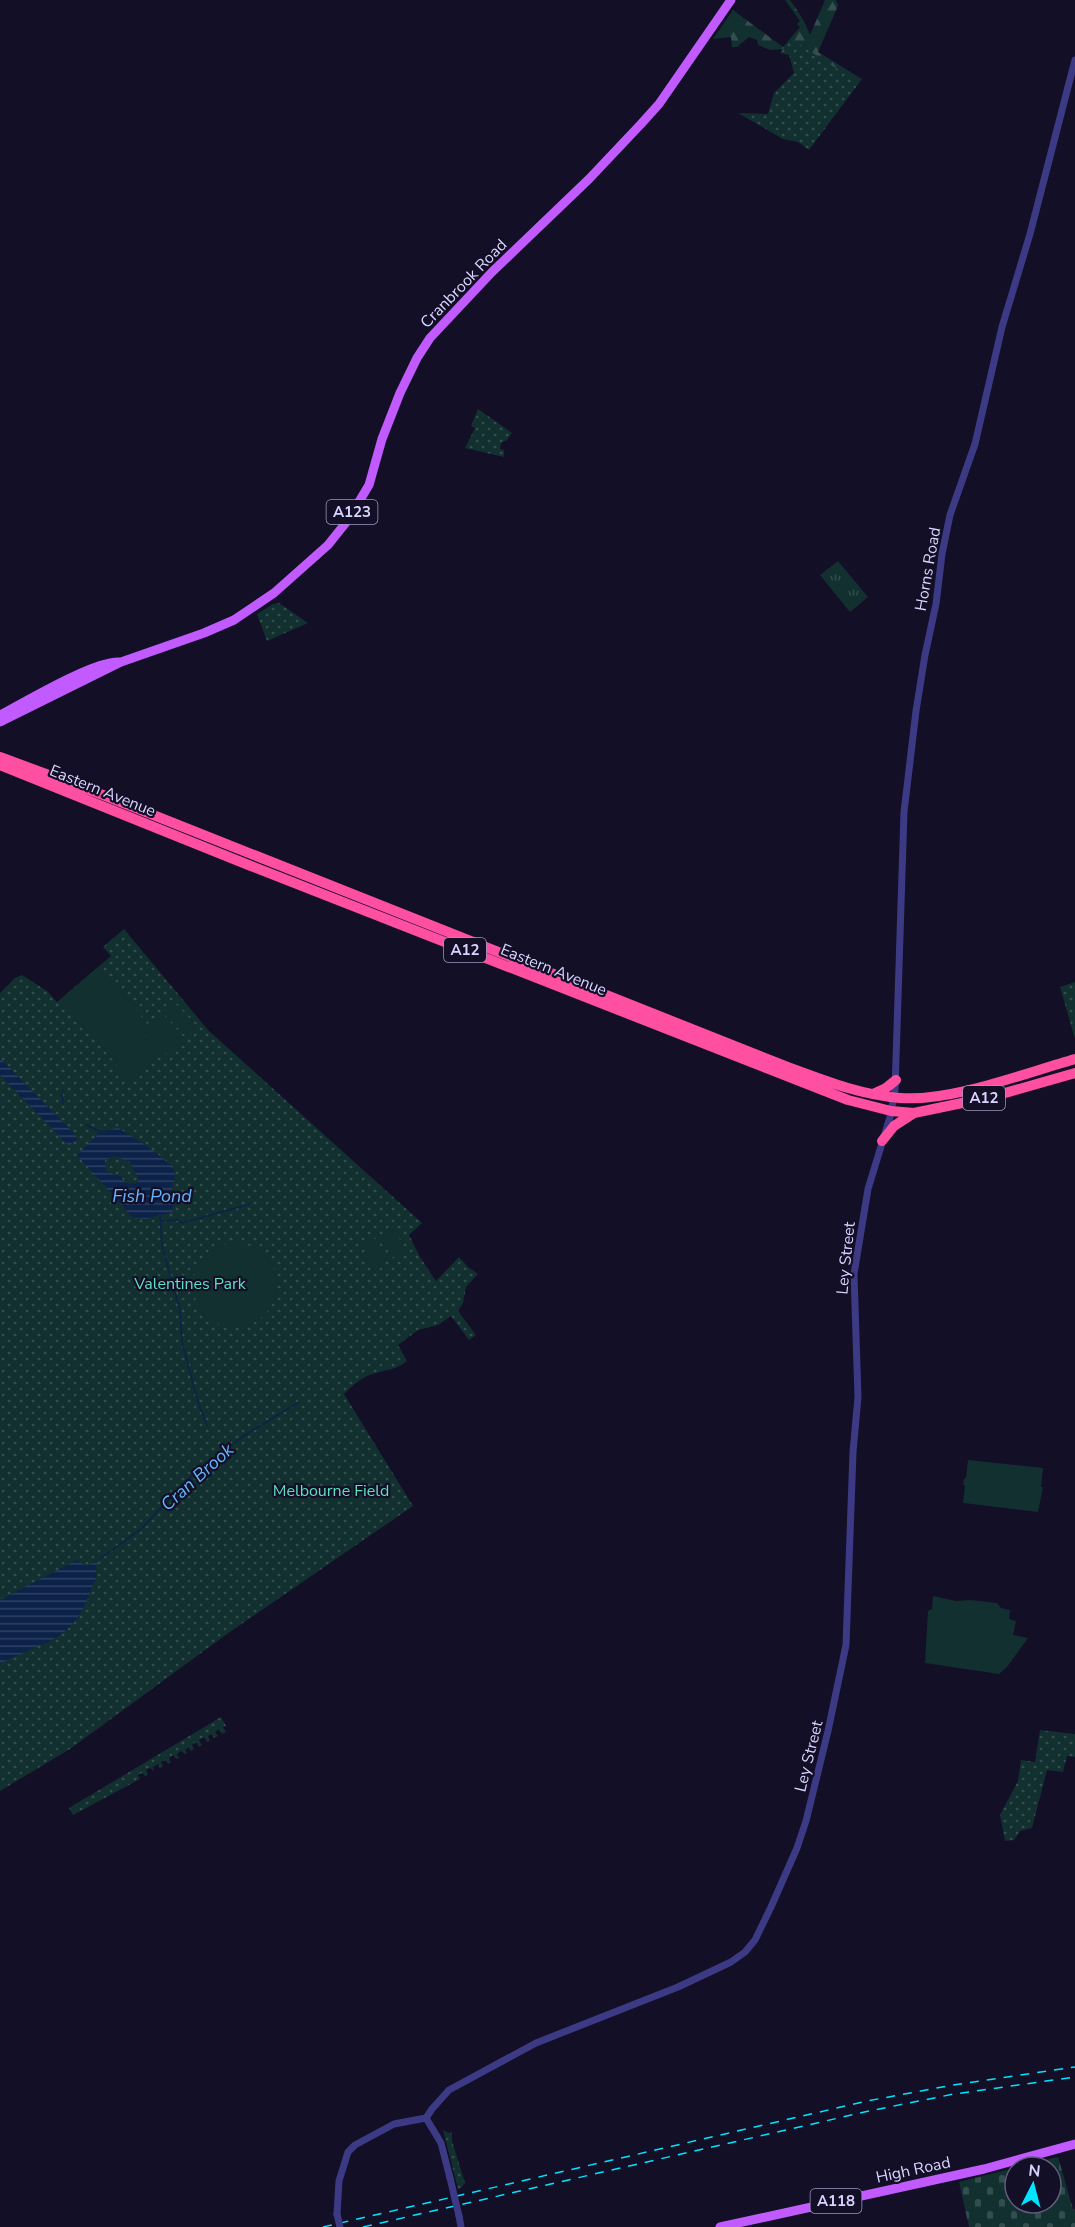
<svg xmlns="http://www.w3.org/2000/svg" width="1075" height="2227" font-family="'Nunito Sans',sans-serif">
  <defs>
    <pattern id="grass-tufts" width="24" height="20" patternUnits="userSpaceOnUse" patternTransform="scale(1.5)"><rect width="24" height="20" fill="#12302f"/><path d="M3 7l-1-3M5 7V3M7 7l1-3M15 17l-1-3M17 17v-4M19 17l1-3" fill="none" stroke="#344d4e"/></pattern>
    <pattern id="forest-firs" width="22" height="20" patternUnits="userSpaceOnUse" patternTransform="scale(1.5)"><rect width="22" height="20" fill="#12302f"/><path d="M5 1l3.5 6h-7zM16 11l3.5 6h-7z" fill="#344d4e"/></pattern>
    <pattern id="cemetery-stones" width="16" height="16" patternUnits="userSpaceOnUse" patternTransform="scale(1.5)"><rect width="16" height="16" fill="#12302f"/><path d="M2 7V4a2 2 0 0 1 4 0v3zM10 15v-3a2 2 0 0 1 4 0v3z" fill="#344d4e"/></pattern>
    <pattern id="park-dots" width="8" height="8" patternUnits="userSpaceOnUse" patternTransform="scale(1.5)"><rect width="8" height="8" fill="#12302f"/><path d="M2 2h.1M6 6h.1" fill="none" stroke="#344d4e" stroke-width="1.8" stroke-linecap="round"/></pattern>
    <pattern id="water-rules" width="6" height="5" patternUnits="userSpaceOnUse" patternTransform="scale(1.5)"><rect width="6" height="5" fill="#0c2248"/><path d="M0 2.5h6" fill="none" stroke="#2f4163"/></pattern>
  </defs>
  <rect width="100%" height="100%" fill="#130f26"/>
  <path fill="url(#grass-tufts)" d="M838 561 868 597 850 612 820 575Z"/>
  <path fill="url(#forest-firs)" d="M785 0H790C798 11 806 23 810 35L825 0H836L838 6 818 52 862 79 859 83 823 63 786 49 770 50 758 45 757 40 749 37 737 47H732L731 37 713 39 733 10 783 47 800 27 797 24 800 21Z"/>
  <path fill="url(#cemetery-stones)" d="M1058 2157 1073 2209H1075V2227H969L959 2182 1015 2168V2203H1051V2167H1018Z"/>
  <path fill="url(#park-dots)" d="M791 39 859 83 809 150 798 142 783 139 738 113 768 114 774 93 794 73 789 55 780 53Z
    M478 409 512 433 507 440 501 443 500 449 504 450V457L465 448 475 428 471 426Z
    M279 603 308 623 267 641 257 614 273 604Z
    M124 929 208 1030 422 1223 409 1235 420 1257 436 1281 459 1257 468 1267 478 1274 466 1287 463 1303 458 1311 476 1335 469 1340 451 1316 438 1325 418 1330 398 1345 407 1361C396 1370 388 1369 376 1373 363 1376 353 1385 344 1394L413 1506 227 1634 70 1749 0 1791V993L15 978 22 975 47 991 57 1002 111 956 103 947Z
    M1075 982V1039L1060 987Z
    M221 1717 226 1726 223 1727 226 1732 222 1734 219 1729 215 1732 218 1736 214 1738 212 1734 208 1736 210 1741 207 1742 204 1737 199 1740 202 1745 199 1747 196 1742 192 1745 194 1749 191 1751 189 1747 185 1750 187 1753 185 1754 181 1751 177 1754 179 1758 176 1759 173 1755 169 1758 171 1762 168 1764 166 1760 161 1762 163 1766 160 1768 158 1764 153 1767 154 1771 150 1768 146 1770 148 1775 145 1776 142 1773 138 1775 140 1779 73 1815 69 1808Z
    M1040 1730 1075 1734V1757L1067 1756 1063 1772 1047 1770 1032 1828 1020 1831 1014 1840 1005 1841 1000 1815 1018 1781 1021 1760 1035 1762Z
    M443 2130 449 2133 452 2132V2141L465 2183 461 2188 458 2189Z"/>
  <path fill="#12302f" d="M98 967 150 1027 164 1015 184 1037 164 1055 144 1033 149 1028 112 1059 60 1000Z
    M176 1004 196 1025 185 1035 166 1014Z
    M143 1035 161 1054 131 1081 113 1062Z
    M396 1230 405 1252 391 1258 381 1236Z
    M377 1238 386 1260 372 1267 362 1244Z
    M193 1285a42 42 0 1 1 84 0a42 42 0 1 1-84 0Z
    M968 1460 1043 1468 1041 1487H1043L1038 1512 963 1503 965 1485H963L964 1479 966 1478Z
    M933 1596 956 1601 971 1600 997 1603 1001 1608 1010 1610 1009 1619 1016 1621 1013 1635 1028 1638 1007 1667 999 1674 925 1663 928 1611 932 1609Z"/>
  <path fill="url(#water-rules)" fill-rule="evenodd" d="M0 1058 78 1138 69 1146 0 1075Z
    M118 1128C130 1135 173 1160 175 1174 175 1179 173 1184 172 1188 172 1196 173 1205 173 1212L146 1219 133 1218 77 1155 98 1135 97 1133 100 1129 103 1131ZM114 1156 130 1162 139 1180 136 1184 126 1183 121 1177 106 1171 105 1160Z
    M77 1560 86 1566 96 1561 98 1564 95 1568C99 1578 94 1581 91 1590 74 1642 43 1641 0 1664V1600Z"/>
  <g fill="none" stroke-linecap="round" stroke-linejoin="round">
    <path stroke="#0c2248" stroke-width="1.5" d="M63 1091V1090
      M62 1094 63 1103
      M86 1125 99 1131
      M160 1216 162 1246 180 1310 182 1342 198 1402 207 1425
      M162 1221 178 1220 182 1223 250 1204
      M100 1559 142 1528 189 1478 242 1437 299 1402"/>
    <path stroke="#3d3a85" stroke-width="7" d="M426 2118 432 2109 449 2090 536 2043 678 1987 731 1962 745 1952 755 1940 771 1907 797 1848 806 1821 828 1731 846 1645 853 1452 858 1397 854 1274 868 1189 890 1117 895 1090 904 812 916 711 925 655 936 604 942 554 950 515 975 444 1002 327 1030 234 1075 60
      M426 2118 441 2143 450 2178
      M337 2214 339 2181 348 2152 355 2145 394 2124 426 2118
      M459 2216 461 2227"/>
    <path stroke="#c25bff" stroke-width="9" d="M0 715C25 702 93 661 119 662
      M0 722 121 662 204 633 234 620 274 593 328 545 348 520 369 485 382 439 400 393 417 358 430 338 492 272 589 179 641 124 659 104 731 0
      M720 2227 984 2169 1075 2144"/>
    <path stroke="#ff4fa3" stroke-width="10" d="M0 757 103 795 785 1066C823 1080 860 1095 900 1098 951 1102 1025 1073 1075 1059
      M0 765 251 866 848 1100 891 1111 914 1113 991 1097 1075 1073
      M873 1094 886 1088 896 1080
      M882 1141 894 1126 914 1113"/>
    <path stroke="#00e5ff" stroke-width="1.5" stroke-dasharray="9 8" stroke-linecap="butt" d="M323 2227 867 2101 953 2085 1075 2067
      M363 2227 869 2111 954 2094 1075 2077"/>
    <path stroke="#3d3a85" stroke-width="7" d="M450 2178 459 2216
      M337 2214 340 2227"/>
  </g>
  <g text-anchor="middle" stroke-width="4.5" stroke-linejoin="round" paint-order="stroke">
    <g fill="#130f26" stroke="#9e99be" stroke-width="1.5">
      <rect x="326.5" y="500" width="51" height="24" rx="4.5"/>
      <rect x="444" y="938" width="42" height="24" rx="4.5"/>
      <rect x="963" y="1086" width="42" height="24" rx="4.5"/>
      <rect x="810.5" y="2189" width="51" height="24" rx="4.5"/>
    </g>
    <g font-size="15" font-weight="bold" fill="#d9d4ff">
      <text x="352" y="517">A123</text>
      <text x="465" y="955">A12</text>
      <text x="984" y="1103">A12</text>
      <text x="836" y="2206">A118</text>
    </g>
    <g font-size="16" fill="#d9d4ff" stroke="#130f26">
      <text transform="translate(463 283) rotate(-46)" y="6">Cranbrook Road</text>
      <text transform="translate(927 569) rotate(-80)" y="6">Horns Road</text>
      <text transform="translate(103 790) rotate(22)" y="6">Eastern Avenue</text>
      <text transform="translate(554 969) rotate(22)" y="6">Eastern Avenue</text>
      <text transform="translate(845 1258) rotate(-84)" y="6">Ley Street</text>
      <text transform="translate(808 1756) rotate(-76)" y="6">Ley Street</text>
      <text transform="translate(913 2169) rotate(-12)" y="6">High Road</text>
    </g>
    <g font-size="16" fill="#5fe0c0" stroke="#130f26">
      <text x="190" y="1289">Valentines Park</text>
      <text x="331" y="1496">Melbourne Field</text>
    </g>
    <g font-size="18" font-style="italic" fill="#62b6ff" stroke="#130f26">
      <text x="152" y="1202">Fish Pond</text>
      <text transform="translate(197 1477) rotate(-42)" y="6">Cran Brook</text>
    </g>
  </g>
  <g transform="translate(1033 2185) rotate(6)"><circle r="28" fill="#130f26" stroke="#625e7d" stroke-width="1.5"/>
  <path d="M0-4.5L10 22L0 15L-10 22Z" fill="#00e5ff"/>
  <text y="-9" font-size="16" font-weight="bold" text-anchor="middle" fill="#d9d4ff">N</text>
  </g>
</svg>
